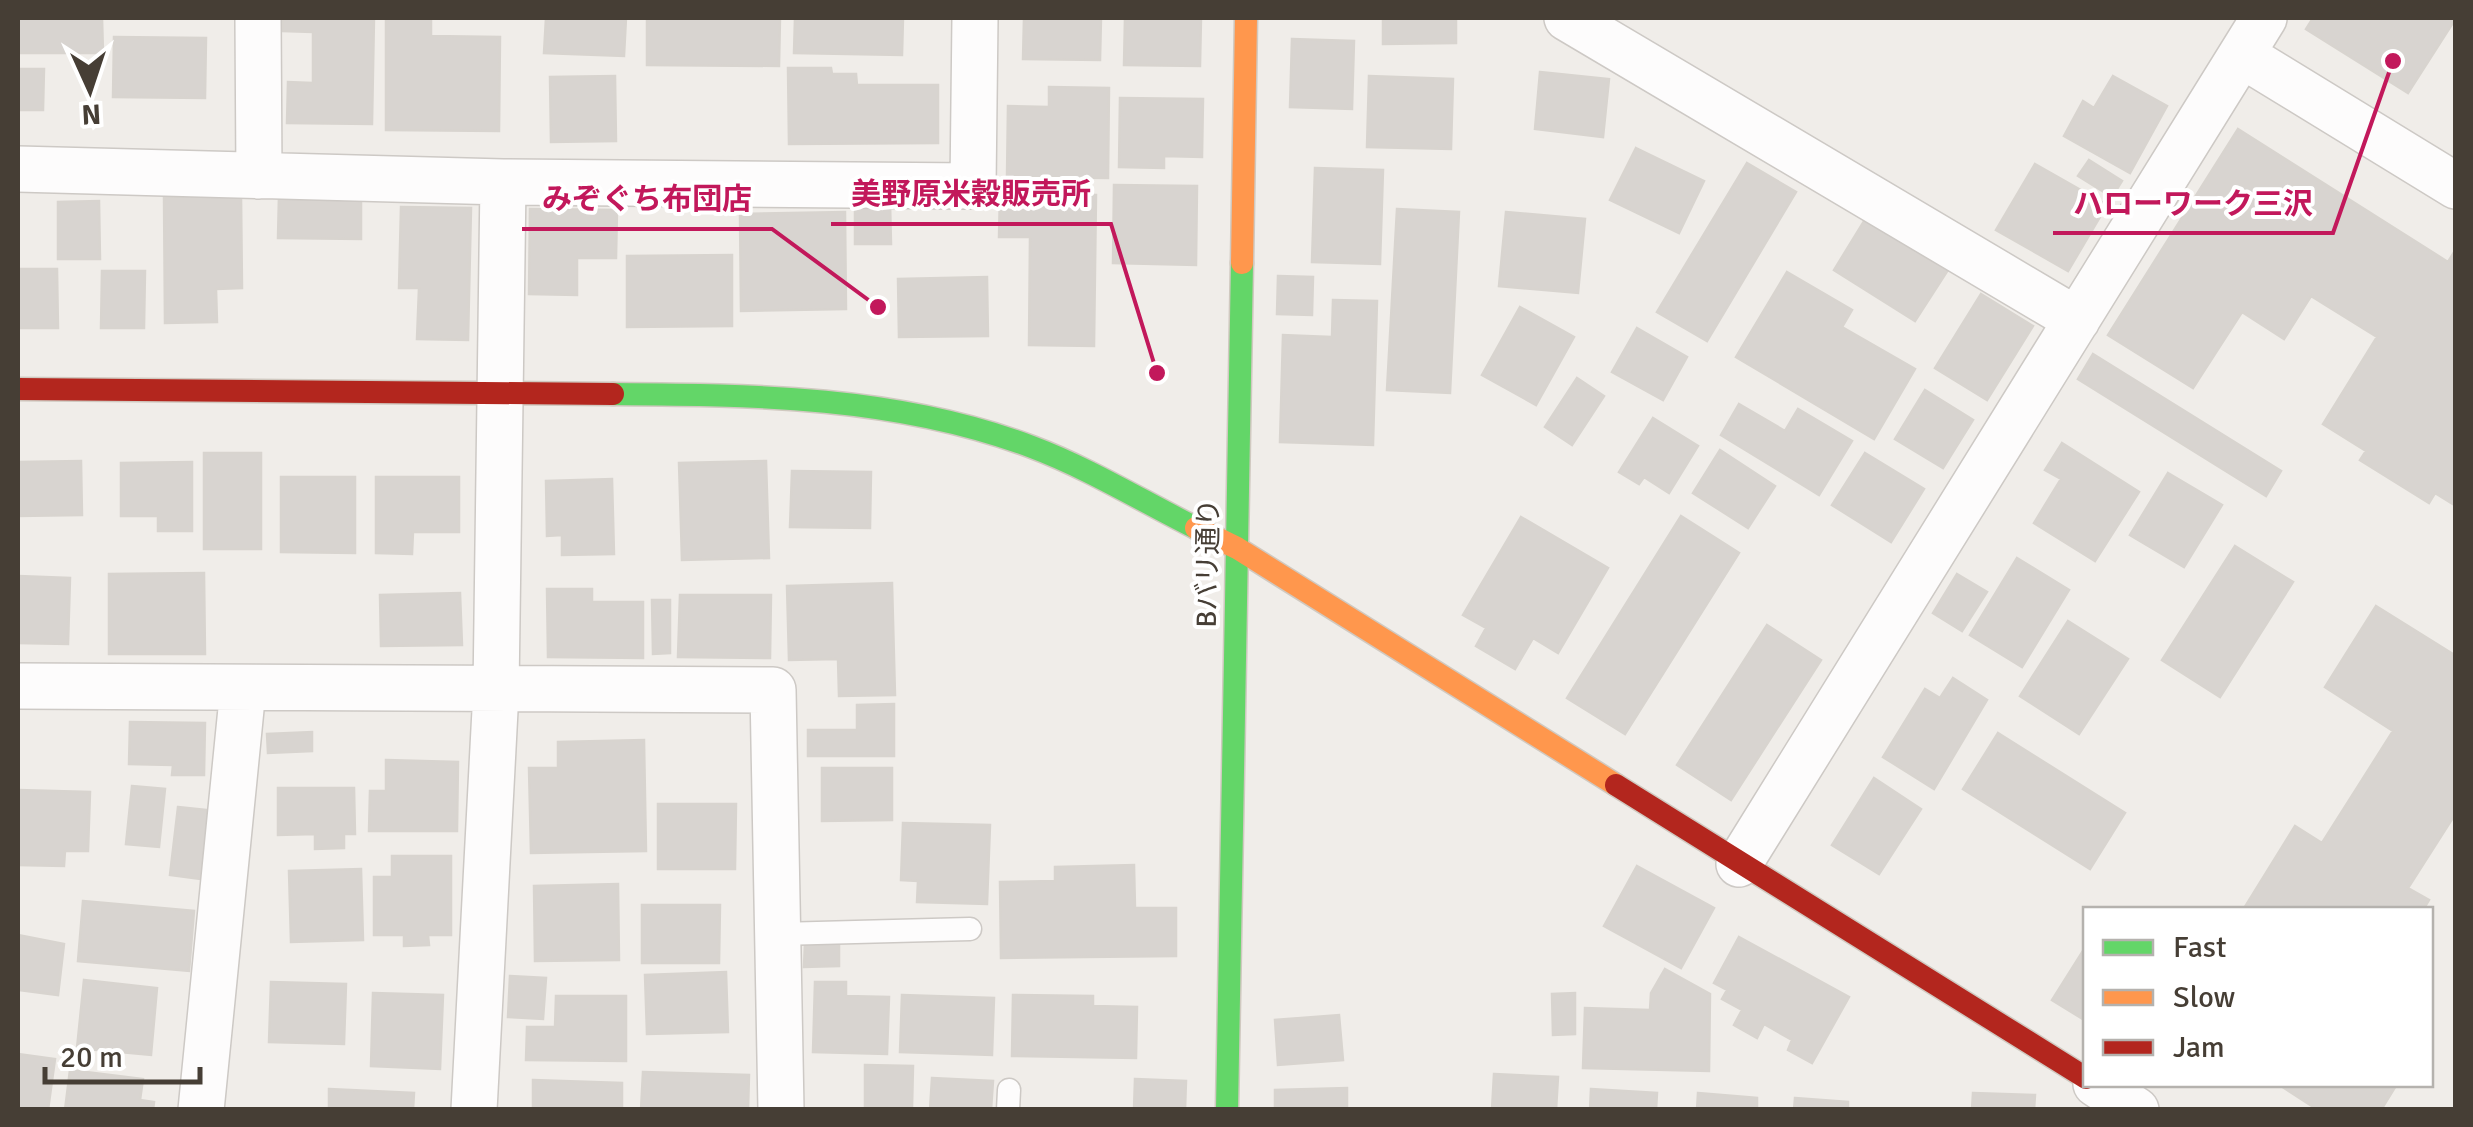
<svg xmlns="http://www.w3.org/2000/svg" width="2473" height="1127" font-family="Signika,'Noto Sans JP',sans-serif">
  <rect width="100%" height="100%" fill="#f0ede9"/>
  <path fill="#d8d4d0" stroke="#d8d4cf" stroke-width="2.5" d="M18 18H102L103 53H18Z
    M283 18H374L372 124 287 123 288 82 313 83V32L283 31Z
    M386 18H431V36L500 37 499 131 386 130Z
    M546 18H626L624 56 544 53Z
    M647 18H780L779 66 647 65Z
    M795 18H903L902 55 794 53Z
    M1024 18H1101L1100 60 1023 59Z
    M1125 18H1201L1200 66 1124 65Z
    M1383 18H1456V43L1383 44Z
    M2313 18H2456L2408 93 2306 29Z
    M114 37 206 38 205 98 113 97Z
    M1292 39 1354 41 1352 109 1290 107Z
    M788 68H831L832 74H856L857 85H938V143L789 144Z
    M18 69H44L43 110H18Z
    M1540 72 1609 79 1603 137 1535 129Z
    M615 76 616 141 551 142 550 77Z
    M1369 76 1453 79 1451 149 1367 147Z
    M2113 76 2167 106 2130 173 2064 136 2083 101 2094 108Z
    M1049 87 1109 88 1108 178 1007 177 1008 106 1049 107Z
    M1120 98 1203 99 1202 157 1164 156V168L1119 167Z
    M2238 129 2448 262 2456 249V506L2435 493 2429 503 2360 460 2366 451 2323 424 2377 337 2311 296 2284 339 2242 312 2193 388 2108 335Z
    M1636 148 1704 181 1679 233 1610 200Z
    M2089 160 2122 181 2112 197 2078 176Z
    M1747 163 1796 192 1707 341 1657 312Z
    M2035 164 2107 205 2068 271 1996 230Z
    M1315 168 1383 170 1380 264 1312 262Z
    M1114 185 1197 186 1196 265 1113 263Z
    M1000 194 1096 195 1094 346 1029 345 1030 237H999Z
    M241 195 242 288 216 289 217 322 165 323 164 197Z
    M279 195 361 196V239L278 238Z
    M99 201 100 259H58V202Z
    M890 202 891 244H855V203Z
    M401 207 471 208 468 340 417 339 419 288H399Z
    M530 209 617 210 616 258H577V295L529 294Z
    M1397 209 1459 212 1450 393 1387 390Z
    M845 212 846 309 741 311 740 214Z
    M1506 212 1585 219 1578 293 1499 286Z
    M1866 218 1948 270 1915 321 1834 270Z
    M732 255V326L627 327V256Z
    M18 269H57L58 328H18Z
    M102 271H145L144 328H101Z
    M1787 272 1852 310 1842 327 1915 369 1874 439 1736 357Z
    M1278 276 1313 277 1312 315 1277 314Z
    M987 277 988 336 899 337 898 279Z
    M1981 294 2033 326 1987 400 1935 368Z
    M1333 300 1377 301 1373 445 1280 442 1283 335 1332 337Z
    M1520 307 1574 337 1536 405 1482 375Z
    M1637 328 1687 357 1663 400 1612 372Z
    M2093 354 2281 471 2266 496 2078 379Z
    M1577 378 1604 396 1572 445 1545 427Z
    M1925 390 1973 420 1943 468 1895 439Z
    M1739 404 1785 431 1798 409 1852 441 1819 495 1721 435Z
    M1653 418 1698 446 1669 493 1644 477 1639 484 1619 472Z
    M2062 443 2139 492 2095 561 2034 523 2061 479 2045 470Z
    M1720 450 1775 486 1748 528 1693 493Z
    M204 453H261V549H204Z
    M1865 453 1924 489 1891 542 1832 505Z
    M81 461 82 515 18 516V462Z
    M766 461 769 558 682 560 679 463Z
    M192 462V531H158V516H121V463Z
    M792 471 871 472 870 528 790 527Z
    M2168 473 2222 505 2184 567 2130 535Z
    M281 477H355V553L281 552Z
    M376 477H459V532H413L412 554 376 553Z
    M612 479 614 554 562 555V535L547 536 546 481Z
    M1681 516 1739 553 1625 734 1567 698Z
    M1521 517 1608 568 1558 653 1533 638 1515 669 1476 646 1486 628 1463 615Z
    M2235 546 2293 582 2220 697 2162 660Z
    M2017 558 2069 590 2022 667 1970 635Z
    M204 573 205 654H109V574Z
    M1957 574 1987 592 1962 631 1933 613Z
    M18 576 70 578 68 644 18 643Z
    M892 583 895 695 839 696 838 659 789 660 787 586Z
    M547 589H592V602H643V658L548 657Z
    M460 593 462 645 381 646 380 595Z
    M680 595H771L770 658 678 657Z
    M652 600H670V653L653 654Z
    M2376 606 2456 656V813L2408 888 2429 900 2423 910H2243L2295 826 2322 843 2393 731 2325 687Z
    M2068 621 2128 659 2079 734 2020 696Z
    M1767 625 1821 660 1731 800 1677 765Z
    M1953 678 1987 700 1934 789 1883 757 1925 689 1940 698Z
    M894 704V756H808V730H857V705Z
    M130 722 205 723 204 775H172L173 765 129 764Z
    M312 732V751L268 753 267 734Z
    M1998 733 2125 813 2090 869 1963 789Z
    M644 740 646 851 531 853 529 768H558V742Z
    M386 760 458 762 457 831H369L370 791H386Z
    M822 768H892V820L822 821Z
    M1874 778 1921 809 1879 874 1832 845Z
    M132 786 165 789 159 847 126 844Z
    M278 788H354L355 834H344V848L315 849V834L278 835Z
    M18 790 90 792 88 851H65L64 866 18 865Z
    M658 804H736L735 869H658Z
    M178 807 217 811 209 880 170 875Z
    M903 823 990 825 987 904 917 902 918 881 901 880Z
    M392 856H451V935H428L429 945 404 946V935H374V877H392Z
    M1134 865 1135 908H1176V956L1001 958 1000 882 1055 881V867Z
    M1637 866 1714 908 1681 968 1604 926Z
    M361 869 363 940 291 942 289 871Z
    M618 884 619 960 535 961 534 886Z
    M83 901 194 911 189 971 78 961Z
    M642 905H720L719 963H642Z
    M18 935 64 944 58 995 18 990Z
    M1739 937 1849 997 1812 1063 1788 1050 1792 1040 1764 1024 1757 1038 1734 1025 1742 1010 1722 999 1727 990 1714 983Z
    M805 943H839V966L804 967Z
    M2086 946V1021L2052 1000Z
    M1665 969 1710 994 1709 1071 1583 1068 1585 1008 1650 1010 1651 993Z
    M726 972 728 1032 647 1034 645 975Z
    M510 976 546 978 543 1019 508 1017Z
    M84 980 157 988 151 1055 77 1048Z
    M271 982 346 984 344 1044 269 1042Z
    M815 982H846V996L889 997 887 1054 813 1052Z
    M373 993 443 995 440 1069 371 1066Z
    M1575 993V1034L1553 1035 1552 994Z
    M902 995 994 998 992 1055 900 1052Z
    M1013 995 1093 996V1006L1137 1007 1136 1058 1012 1056Z
    M556 996H626V1061L526 1060 527 1027H555Z
    M1339 1015 1343 1060 1278 1065 1275 1020Z
    M18 1054 55 1059 48 1110H18Z
    M865 1065 913 1066 912 1108 865 1107Z
    M70 1070 143 1079 140 1100 154 1102 153 1110H65Z
    M643 1072 749 1075 748 1110H641Z
    M1494 1074 1558 1077 1556 1110H1492Z
    M932 1078 993 1081 991 1110H930Z
    M1135 1079 1186 1081 1185 1110H1134Z
    M533 1080 622 1083V1110H533Z
    M2278 1084H2397L2381 1110H2318Z
    M1347 1088V1110H1275V1090Z
    M329 1089 414 1093 413 1110H329Z
    M1591 1089 1657 1093 1656 1110H1590Z
    M1698 1093 1757 1098V1110H1697Z
    M1973 1093 2035 1095 2034 1110H1972Z
    M1795 1098 1848 1102V1110H1794Z"/>
  <g fill="none" stroke-linecap="round" stroke-linejoin="round">
    <defs>
      <path id="lane" d="M779 934 970 929
        M1008 1110 1009 1090"/>
      <path id="street" d="M258 18 259 176
        M1567 18 2077 320
        M2242 55 2456 186
        M18 169 503 182 973 186 975 18
        M18 686 773 690 781 1110
        M1739 864 2264 18
        M2096 1084 2136 1110
        M201 1110 243 689
        M474 1110 496 691 503 182"/>
      <path id="fast" d="M613 394C755 395 897 396 1032 447 1088 468 1142 501 1196 528
        M1227 1110 1242 263"/>
      <path id="slow" d="M1242 263 1246 18
        M1196 528 1237 548 1616 785"/>
      <path id="jam" d="M18 389 613 394
        M1616 785 2086 1078"/>
    </defs>
    <use href="#lane" stroke="#cdc9c5" stroke-width="25"/>
    <use href="#street" stroke="#cdc9c5" stroke-width="48"/>
    <use href="#fast" stroke="#d0c9c0" stroke-width="25"/>
    <use href="#slow" stroke="#d0c9c0" stroke-width="25"/>
    <use href="#jam" stroke="#d0c9c0" stroke-width="25"/>
    <use href="#lane" stroke="#fdfcfc" stroke-width="22"/>
    <use href="#street" stroke="#fdfcfc" stroke-width="45"/>
    <use href="#fast" stroke="#63d668" stroke-width="22"/>
    <use href="#slow" stroke="#ff974d" stroke-width="22"/>
    <use href="#jam" stroke="#b3261e" stroke-width="22"/>
  </g>
  <g text-anchor="middle" stroke-width="8" stroke-linejoin="round" paint-order="stroke">
    <g font-size="28" fill="#463e35" stroke="#fff">
      <text transform="translate(1207 563) rotate(-89)" y="10">Bバリ通り</text>
    </g>
  </g>
  <path fill="none" stroke="#c2185b" stroke-width="4" d="M1157 373L1111 224H831M878 307L772 229H522M2393 61L2333 233H2053"/>
  <g fill="#c2185b" stroke="#fff" stroke-width="4">
    <circle cx="1157" cy="373" r="10"/>
    <circle cx="878" cy="307" r="10"/>
    <circle cx="2393" cy="61" r="10"/>
  </g>
  <g font-size="30" text-anchor="middle" font-weight="bold" fill="#c2185b" stroke="#fff" stroke-width="8" stroke-linejoin="round" paint-order="stroke">
    <text x="971" y="204">美野原米穀販売所</text>
    <text x="647" y="209">みぞぐち布団店</text>
    <text x="2193" y="214">ハローワーク三沢</text>
  </g>
  <rect width="2473" height="1127" fill="none" stroke="#463e35" stroke-width="40"/>
  <rect x="2083" y="907" width="350" height="180" fill="#ffffff" stroke="#b5b2ae" stroke-width="2.5"/>
  <rect x="2103" y="940" width="50" height="15" fill="#63d668" stroke="#b5b2ae" stroke-width="2.5"/>
  <text x="2173" y="957" font-size="30" fill="#463e35">Fast</text>
  <rect x="2103" y="990" width="50" height="15" fill="#ff974d" stroke="#b5b2ae" stroke-width="2.5"/>
  <text x="2173" y="1007" font-size="30" fill="#463e35">Slow</text>
  <rect x="2103" y="1040" width="50" height="15" fill="#b3261e" stroke="#b5b2ae" stroke-width="2.5"/>
  <text x="2173" y="1057" font-size="30" fill="#463e35">Jam</text>
  <g transform="translate(90 90) rotate(177)" stroke="#ffffff" stroke-width="8" paint-order="stroke">
  <path d="M0-8L18 38L0 25L-18 38Z" fill="#463e35"/>
  <text y="-15" font-size="28" font-weight="bold" text-anchor="middle" fill="#463e35">N</text>
  </g>
  <path d="M45 1067v15h155v-15" fill="none" stroke="#463e35" stroke-width="5"/>
  <text x="60" y="1067" font-size="30" fill="#463e35" stroke="#ffffff" stroke-width="8" paint-order="stroke">20 m</text>
</svg>
